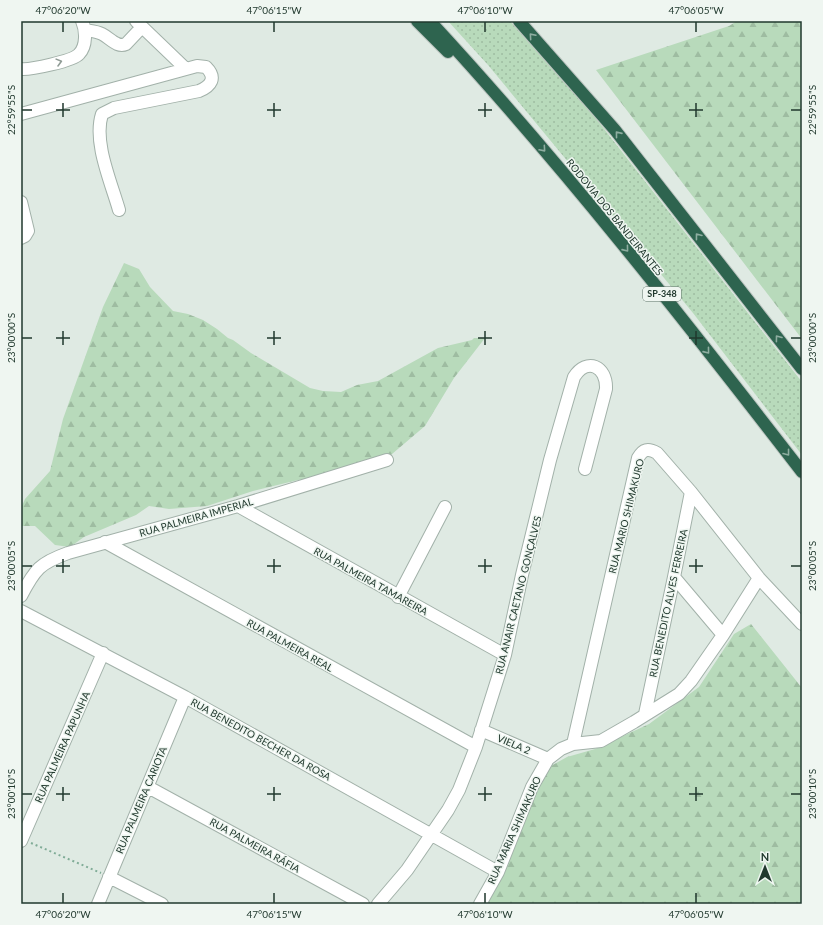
<svg xmlns="http://www.w3.org/2000/svg" width="823" height="925" font-family="Lato,sans-serif">
  <defs>
    <pattern id="grass-dots" width="8" height="8" patternUnits="userSpaceOnUse"><rect width="8" height="8" fill="#b8dabb"/><path d="M2 2h.1M6 6h.1" fill="none" stroke="#9ebca1" stroke-width="1.8" stroke-linecap="round"/></pattern>
    <pattern id="forest-firs" width="22" height="20" patternUnits="userSpaceOnUse"><rect width="22" height="20" fill="#b8dabb"/><path d="M5 1l3.5 6h-7zM16 11l3.5 6h-7z" fill="#9ebca1"/></pattern>
  </defs>
  <rect width="100%" height="100%" fill="#dfeae3"/>
  <path fill="url(#grass-dots)" d="M448 21H510L594 116 802 382V455L693 313 488 65Z"/>
  <path fill="url(#forest-firs)" d="M737 21H802V339L596 70 729 26Z
    M124 263 139 269 150 287 173 311 188 314 203 320 217 329 228 338 233 340 251 353 310 388 323 391 341 392 357 385 378 381 438 348 472 340 474 338H485L454 378 425 426 385 460 350 474 298 480 253 491 207 506 169 509 149 506 136 515 84 537 70 547 55 545 35 526H21V508L25 499 50 471 63 419 103 307Z
    M751 624 802 688V904H489V894L549 767 567 757 595 749 649 724 699 687 734 634Z"/>
  <g fill="none" stroke-linecap="round" stroke-linejoin="round">
    <defs>
      <path id="minor" d="M136 21 186 69
        M85 30C91 31 96 31 102 34 110 38 117 48 126 44L142 27
        M21 69C30 70 73 61 79 54 87 46 86 30 82 21
        M21 114 197 66 206 67C217 78 211 86 199 91L114 108 102 114C93 142 111 182 119 210
        M21 202 28 231 25 236 21 238
        M238 506 505 655
        M105 542 476 747
        M674 577 723 635
        M21 596C35 569 40 563 68 553L238 506 387 460
        M398 597 445 507
        M21 611 185 697 498 872
        M645 714 674 577 691 492
        M481 730 548 759
        M573 744 638 458C643 449 648 448 657 453L691 492 759 578 802 624
        M148 787 363 904
        M21 841 103 653
        M109 877 162 904
        M98 904 185 697
        M378 904 407 870 448 810 459 790 476 747 505 655 522 575 550 460 574 377C587 357 607 366 606 389L585 469
        M480 904 498 872 532 787 548 759 561 749 573 744 601 741 634 722 679 694 691 681 723 635 759 578"/>
      <path id="highway" d="M417 21 448 52
        M430 21C562 164 683 318 802 472
        M519 21 615 130 802 369"/>
    </defs>
    <use href="#minor" stroke="#a2b1a9" stroke-width="14"/>
    <use href="#highway" stroke="#bcc4c0" stroke-width="14"/>
    <path stroke="#80ac97" stroke-width="2" stroke-dasharray="2 3" stroke-linecap="butt" d="M31 843 101 873"/>
    <use href="#minor" stroke="#fff" stroke-width="12"/>
    <use href="#highway" stroke="#2e644f" stroke-width="12"/>
  </g>
  <defs><path id="oneway-chevron" d="M-2-3.5L2.5 0L-2 3.5" fill="none" stroke-width="1.6" stroke-linecap="round" stroke-linejoin="round"/></defs>
  <g stroke="#8eada0">
    <use href="#oneway-chevron" transform="translate(532 36) rotate(-131)"/>
    <use href="#oneway-chevron" transform="translate(618 134) rotate(-129)"/>
    <use href="#oneway-chevron" transform="translate(543 149) rotate(49)"/>
    <use href="#oneway-chevron" transform="translate(698 236) rotate(-128)"/>
    <use href="#oneway-chevron" transform="translate(626 249) rotate(51)"/>
    <use href="#oneway-chevron" transform="translate(778 338) rotate(-127)"/>
    <use href="#oneway-chevron" transform="translate(707 351) rotate(51)"/>
    <use href="#oneway-chevron" transform="translate(787 453) rotate(52)"/>
  </g>
  <use stroke="#909c96" href="#oneway-chevron" transform="translate(59 62) rotate(-15)"/>
  <path fill="none" stroke="#21392e" stroke-width="1.5" d="M63 22V32M274 22V32M485 22V32M696 22V32M63 103V117M274 103V117M485 103V117M696 103V117M22 110H32M56 110H70M267 110H281M478 110H492M689 110H703M791 110H801M63 331V345M274 331V345M485 331V345M696 331V345M22 338H32M56 338H70M267 338H281M478 338H492M689 338H703M791 338H801M63 559V573M274 559V573M485 559V573M696 559V573M22 566H32M56 566H70M267 566H281M478 566H492M689 566H703M791 566H801M63 787V801M274 787V801M485 787V801M696 787V801M22 794H32M56 794H70M267 794H281M478 794H492M689 794H703M791 794H801M63 893V903M274 893V903M485 893V903M696 893V903"/>
  <g text-anchor="middle" stroke-width="3" stroke-linejoin="round" paint-order="stroke">
    <rect fill="#eff6f1" stroke="#5f7268" stroke-width="1" x="643" y="287" width="38" height="14" rx="3"/>
    <g font-size="9" font-weight="bold" fill="#21392e">
      <text x="662" y="297">SP-348</text>
    </g>
    <g font-size="10" fill="#21392e" stroke="#eff6f1">
      <text transform="translate(615 217) rotate(51)" y="4">RODOVIA DOS BANDEIRANTES</text>
      <text transform="translate(626 516) rotate(-76)" y="4">RUA MARIO SHIMAKURO</text>
      <text transform="translate(196 517) rotate(-16)" y="4">RUA PALMEIRA IMPERIAL</text>
      <text transform="translate(371 581) rotate(29)" y="4">RUA PALMEIRA TAMAREIRA</text>
      <text transform="translate(518 595) rotate(-76)" y="4">RUA ANAIR CAETANO GONÇALVES</text>
      <text transform="translate(668 603) rotate(-78)" y="4">RUA BENEDITO ALVES FERREIRA</text>
      <text transform="translate(290 645) rotate(29)" y="4">RUA PALMEIRA REAL</text>
      <text transform="translate(261 739) rotate(29)" y="4">RUA BENEDITO BECHER DA ROSA</text>
      <text transform="translate(514 744) rotate(23)" y="4">VIELA 2</text>
      <text transform="translate(62 747) rotate(-66)" y="4">RUA PALMEIRA PAPUNHA</text>
      <text transform="translate(141 800) rotate(-67)" y="4">RUA PALMEIRA CARIOTA</text>
      <text transform="translate(514 830) rotate(-66)" y="4">RUA MARIA SHIMAKURO</text>
      <text transform="translate(255 845) rotate(29)" y="4">RUA PALMEIRA RÁFIA</text>
    </g>
  </g>
  <rect width="823" height="925" fill="none" stroke="#eff6f1" stroke-width="44"/>
  <g transform="translate(765 867)" stroke="#eff6f1" stroke-width="3" paint-order="stroke">
  <path d="M0-3L7 15L0 10L-7 15Z" fill="#21392e"/>
  <text y="-6" font-size="11" font-weight="bold" text-anchor="middle" fill="#21392e">N</text>
  </g>
  <rect x="22" y="22" width="779" height="881" fill="none" stroke="#21392e" stroke-width="1.5"/>
  <g font-size="10" text-anchor="middle" fill="#21392e">
    <text x="63" y="14">47°06'20"W</text>
    <text x="274" y="14">47°06'15"W</text>
    <text x="485" y="14">47°06'10"W</text>
    <text x="696" y="14">47°06'05"W</text>
    <text transform="translate(11 110) rotate(-90)" y="4">22°59'55"S</text>
    <text transform="translate(812 110) rotate(-90)" y="4">22°59'55"S</text>
    <text transform="translate(11 338) rotate(-90)" y="4">23°00'00"S</text>
    <text transform="translate(812 338) rotate(-90)" y="4">23°00'00"S</text>
    <text transform="translate(11 566) rotate(-90)" y="4">23°00'05"S</text>
    <text transform="translate(812 566) rotate(-90)" y="4">23°00'05"S</text>
    <text transform="translate(11 794) rotate(-90)" y="4">23°00'10"S</text>
    <text transform="translate(812 794) rotate(-90)" y="4">23°00'10"S</text>
    <text x="63" y="918">47°06'20"W</text>
    <text x="274" y="918">47°06'15"W</text>
    <text x="485" y="918">47°06'10"W</text>
    <text x="696" y="918">47°06'05"W</text>
  </g>
</svg>
